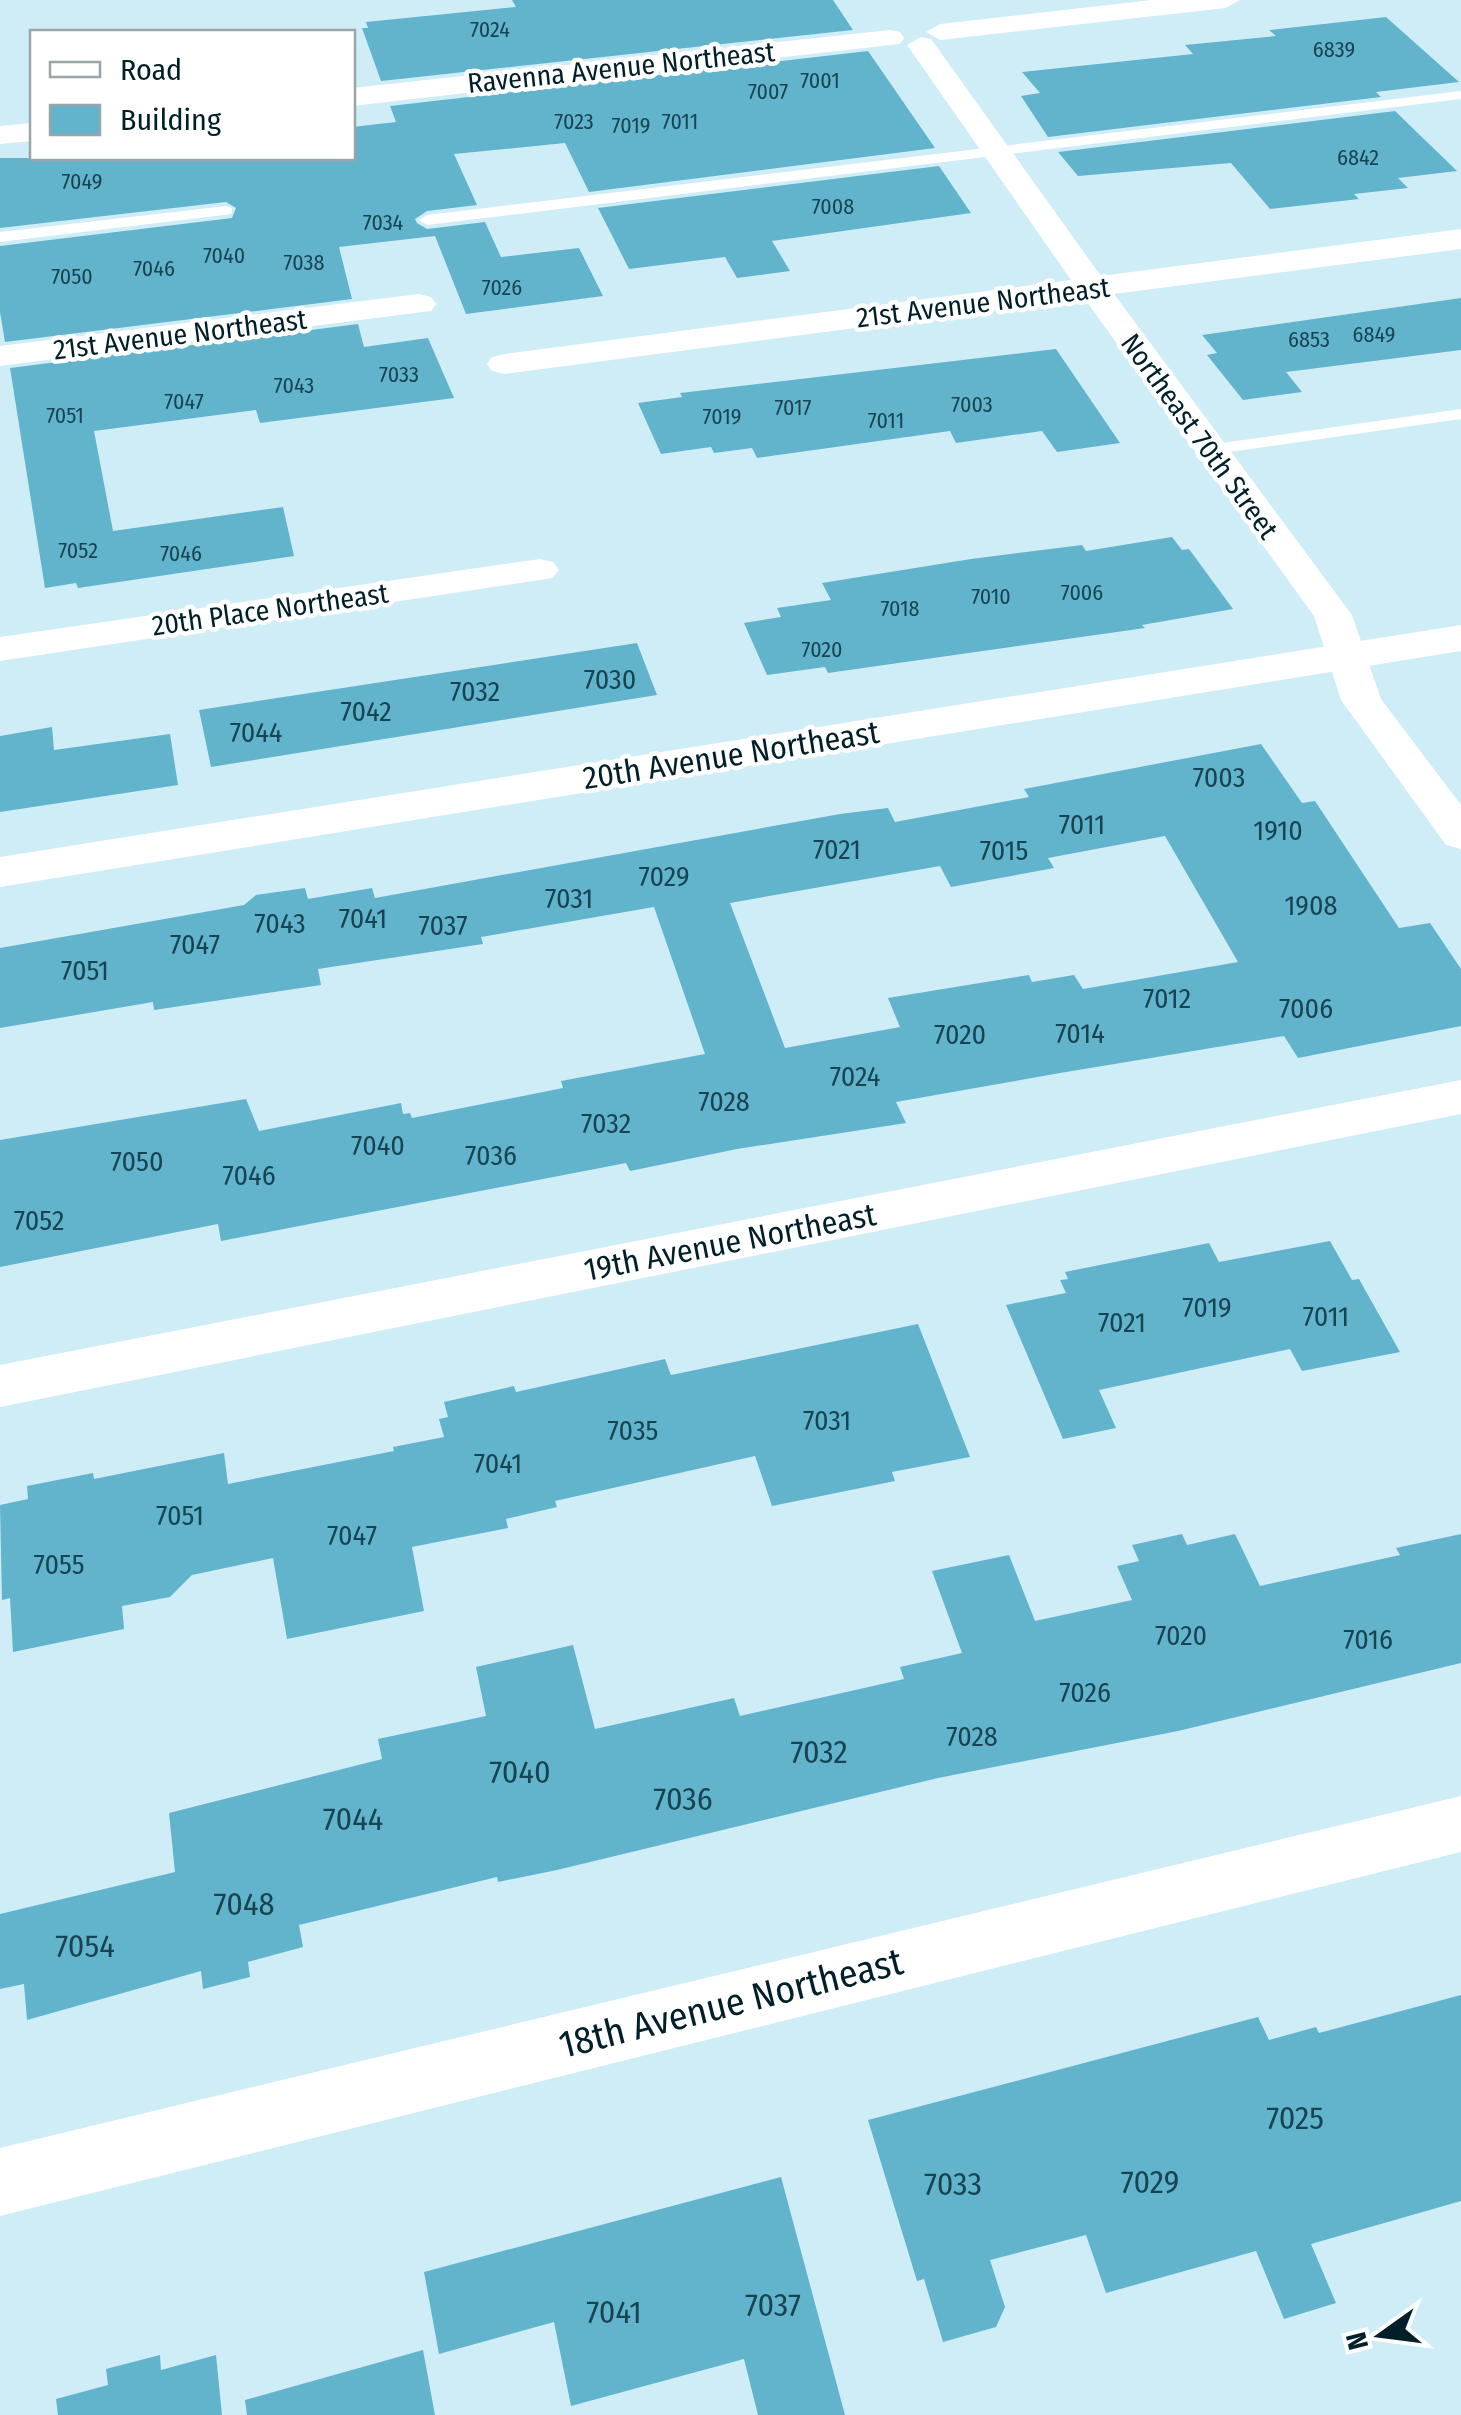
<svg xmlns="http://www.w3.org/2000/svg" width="1461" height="2415" font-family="'Fira Sans Condensed',sans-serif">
  <rect width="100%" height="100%" fill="#ceedf7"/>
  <path fill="#62b4cd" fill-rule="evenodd" d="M512 0H833L853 30 381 81 362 28H368L366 22 516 7Z
    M1386 17 1459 82 1376 92 1381 97 1048 137 1021 96 1040 93 1022 72 1193 54 1185 45 1276 36 1269 30Z
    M868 51 935 148 589 192 565 143 454 154 477 205 427 211 415 219 417 223 427 229 485 222 501 257 579 248 603 296 466 314 435 236 339 247 352 299 5 342 0 312V246L232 218 236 208 226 202 0 228V158H352V127L396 122 390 106Z
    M1395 111 1457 171 1398 178 1408 188 1354 194 1359 199 1270 209 1231 163 1078 176 1058 152Z
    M939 166 971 213 772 241 790 271 737 278 725 257 629 269 598 208Z
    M1461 298V350L1286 372 1302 392 1243 400 1207 355 1217 353 1202 335Z
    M358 324 364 347 428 338 454 398 260 423 256 410 94 431 113 531 283 507 294 556 78 588 76 583 45 588 10 368Z
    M1056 349 1120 443 1057 452 1042 431 956 443 950 431 757 458 752 448 714 453 711 447 661 454 638 403 682 397 680 393Z
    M1172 537 1182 550 1189 549 1233 609 1142 625 1145 628 828 673 825 667 767 675 744 623 781 617 777 608 831 600 822 583 971 559 1082 545 1086 551Z
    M637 643 657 695 211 767 199 710Z
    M52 727 54 750 170 734 178 785 0 812V736Z
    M1261 744 1302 803 1315 801 1399 928 1430 923 1461 969V1026L1298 1058 1284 1036 1066 1072 896 1102 906 1123 737 1149 630 1171 626 1163 221 1241 218 1224 0 1267V1140L246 1099 259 1131 401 1103 403 1114 410 1113 412 1118 563 1088 561 1081 705 1054 654 907 481 937 483 944 318 969 321 985 154 1010 153 1002 0 1028V948L244 905 256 895 305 888 308 899 372 888 375 898 840 814 888 808 895 822 1029 797 1024 789ZM1165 836 1238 962 1083 989 1074 975 1032 982 1029 975 888 998 900 1027 785 1048 730 903 940 866 951 887 1054 868 1048 858Z
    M1330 1241 1352 1280 1359 1279 1400 1352 1302 1371 1290 1349 1099 1390 1116 1428 1063 1439 1006 1305 1066 1293 1060 1280 1068 1279 1065 1272 1209 1243 1219 1262Z
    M918 1324 970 1457 892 1472 895 1481 772 1506 755 1456 555 1501 557 1507 506 1519 508 1528 412 1547 424 1611 287 1639 273 1558 192 1575 170 1597 122 1606 124 1629 13 1652 10 1598 2 1600 0 1505 28 1499 27 1486 93 1473 94 1479 224 1453 228 1484 394 1451 393 1447 444 1437 439 1419 448 1417 444 1402 514 1386 516 1392 665 1359 671 1375Z
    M1182 1534 1187 1545 1235 1534 1260 1586 1400 1555 1396 1548 1461 1534V1663L1178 1731 938 1778 557 1870 498 1882 497 1877 299 1925 303 1947 248 1962 250 1977 203 1989 201 1971 27 2020 24 1984 0 1989V1914L175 1872 169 1813 382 1759 378 1739 486 1716 476 1667 573 1645 595 1729 734 1698 740 1716 904 1679 900 1667 962 1653 932 1571 1009 1555 1035 1621 1132 1600 1117 1566 1139 1561 1132 1545Z
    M1461 1995V2201L1311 2244 1336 2303 1284 2319 1256 2251 1106 2293 1086 2235 990 2260 1005 2307 996 2327 943 2342 924 2279 917 2281 868 2120 1258 2017 1269 2040 1316 2027 1319 2033Z
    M781 2177 845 2415H758L744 2359 571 2406 554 2322 439 2354 424 2272Z
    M423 2350 435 2415H247L245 2400Z
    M160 2355 161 2370 216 2355 222 2415H58L56 2399 108 2385 106 2369Z"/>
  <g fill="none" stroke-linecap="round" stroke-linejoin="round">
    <path fill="#fff" fill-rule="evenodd" d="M1461 91V99L427 225 419 220 427 215Z
      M226 206 232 208V214L0 242V232Z
      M1461 409V419L1208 455 1199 450 1208 445Z"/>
    <path fill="#fff" fill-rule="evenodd" d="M1152 0H1240L1226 8 940 40 926 32 940 24Z
      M890 30 900 32 904 38 900 44 352 106V88Z
      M921 37 931 39 1101 276 1461 229V249L1114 294 1352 615 1381 699 1461 805V849L1446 845 1341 700 1314 616 1084 298 504 374 492 371 487 364 492 357 504 354 1071 280 907 45Z
      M32 123V141L0 144V126Z
      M419 294 431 297 436 304 431 311 0 366V346Z
      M540 559 553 562 559 570 553 578 0 661V637Z
      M1461 1080V1114L0 1407V1365Z
      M1461 1796V1852L0 2216V2148Z"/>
    <path fill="#fff" fill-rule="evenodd" d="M1461 625V651L0 887V857Z"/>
  </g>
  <g text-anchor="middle" stroke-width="9" stroke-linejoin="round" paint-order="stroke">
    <g font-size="22" fill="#184452">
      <text x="490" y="37">7024</text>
      <text x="1334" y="57">6839</text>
      <text x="820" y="88">7001</text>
      <text x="768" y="99">7007</text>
      <text x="574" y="129">7023</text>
      <text x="680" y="129">7011</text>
      <text x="631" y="133">7019</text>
      <text x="1358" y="165">6842</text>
      <text x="82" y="189">7049</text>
      <text x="833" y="214">7008</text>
      <text x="383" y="230">7034</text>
      <text x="224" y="263">7040</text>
      <text x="304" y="270">7038</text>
      <text x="154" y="276">7046</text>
      <text x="72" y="284">7050</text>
      <text x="502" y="295">7026</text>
      <text x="1374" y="342">6849</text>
      <text x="1309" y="347">6853</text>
      <text x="399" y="382">7033</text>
      <text x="294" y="393">7043</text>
      <text x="184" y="409">7047</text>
      <text x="972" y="412">7003</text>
      <text x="793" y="415">7017</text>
      <text x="65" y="423">7051</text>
      <text x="722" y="424">7019</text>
      <text x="886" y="428">7011</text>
      <text x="78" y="558">7052</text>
      <text x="181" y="561">7046</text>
      <text x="1082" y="600">7006</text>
      <text x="991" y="604">7010</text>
      <text x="900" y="616">7018</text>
      <text x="822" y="657">7020</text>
    </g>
    <g font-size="28" fill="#001f29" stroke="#fff">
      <text transform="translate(621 67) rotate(-6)" y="10">Ravenna Avenue Northeast</text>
      <text transform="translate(983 302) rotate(-7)" y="10">21st Avenue Northeast</text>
      <text transform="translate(180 334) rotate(-7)" y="10">21st Avenue Northeast</text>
      <text transform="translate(1200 436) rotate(54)" y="10">Northeast 70th Street</text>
      <text transform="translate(270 609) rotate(-8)" y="10">20th Place Northeast</text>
    </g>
    <g font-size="28" fill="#184452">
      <text x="610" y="689">7030</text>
      <text x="475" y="701">7032</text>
      <text x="366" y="721">7042</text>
      <text x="256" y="742">7044</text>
      <text x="1219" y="787">7003</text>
      <text x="1082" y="834">7011</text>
      <text x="1278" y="840">1910</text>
      <text x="837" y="859">7021</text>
      <text x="1004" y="860">7015</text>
      <text x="664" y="886">7029</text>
      <text x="569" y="908">7031</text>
      <text x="1311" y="915">1908</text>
      <text x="363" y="928">7041</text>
      <text x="280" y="933">7043</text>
      <text x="443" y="935">7037</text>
      <text x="195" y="954">7047</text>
      <text x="85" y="980">7051</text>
      <text x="1167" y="1008">7012</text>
      <text x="1306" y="1018">7006</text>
      <text x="1080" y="1043">7014</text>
      <text x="960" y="1044">7020</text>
      <text x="855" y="1086">7024</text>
      <text x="724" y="1111">7028</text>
      <text x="606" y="1133">7032</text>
      <text x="378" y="1155">7040</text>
      <text x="491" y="1165">7036</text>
      <text x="137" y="1171">7050</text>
      <text x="249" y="1185">7046</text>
      <text x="39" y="1230">7052</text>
      <text x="1207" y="1317">7019</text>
      <text x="1326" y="1326">7011</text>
      <text x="1122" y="1332">7021</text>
      <text x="827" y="1430">7031</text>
      <text x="633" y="1440">7035</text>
      <text x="498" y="1473">7041</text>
      <text x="180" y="1525">7051</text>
      <text x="352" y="1545">7047</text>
      <text x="59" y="1574">7055</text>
      <text x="1181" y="1645">7020</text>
      <text x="1368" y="1649">7016</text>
      <text x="1085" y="1702">7026</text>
      <text x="972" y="1746">7028</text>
    </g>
    <g font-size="32" fill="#001f29" stroke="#fff">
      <text transform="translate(731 755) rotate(-9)" y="11">20th Avenue Northeast</text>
      <text transform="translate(730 1242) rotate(-11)" y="11">19th Avenue Northeast</text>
    </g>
    <g font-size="32" fill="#184452">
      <text x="819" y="1763">7032</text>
      <text x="520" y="1783">7040</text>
      <text x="683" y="1810">7036</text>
      <text x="353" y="1830">7044</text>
      <text x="244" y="1915">7048</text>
      <text x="85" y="1957">7054</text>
      <text x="1295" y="2129">7025</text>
      <text x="1150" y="2193">7029</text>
      <text x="953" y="2195">7033</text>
      <text x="773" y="2316">7037</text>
      <text x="614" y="2323">7041</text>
    </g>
    <g font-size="38" fill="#001f29" stroke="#fff">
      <text transform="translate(731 2003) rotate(-14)" y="13">18th Avenue Northeast</text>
    </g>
  </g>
  <rect x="30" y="30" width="325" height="130" fill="#ffffff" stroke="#99a5a9" stroke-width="2.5"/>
  <rect x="50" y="62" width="50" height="15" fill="#ffffff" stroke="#99a5a9" stroke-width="2.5"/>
  <text x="120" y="80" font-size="30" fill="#001f29">Road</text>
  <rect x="50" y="105" width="50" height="30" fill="#62b4cd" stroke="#99a5a9" stroke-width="2.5"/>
  <text x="120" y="130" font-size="30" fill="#001f29">Building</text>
  <g transform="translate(1381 2335) rotate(256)" stroke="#ffffff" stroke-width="8" paint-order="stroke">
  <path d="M0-8L18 38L0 25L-18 38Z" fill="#001f29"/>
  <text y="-15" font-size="28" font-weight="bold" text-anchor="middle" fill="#001f29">N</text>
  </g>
</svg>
